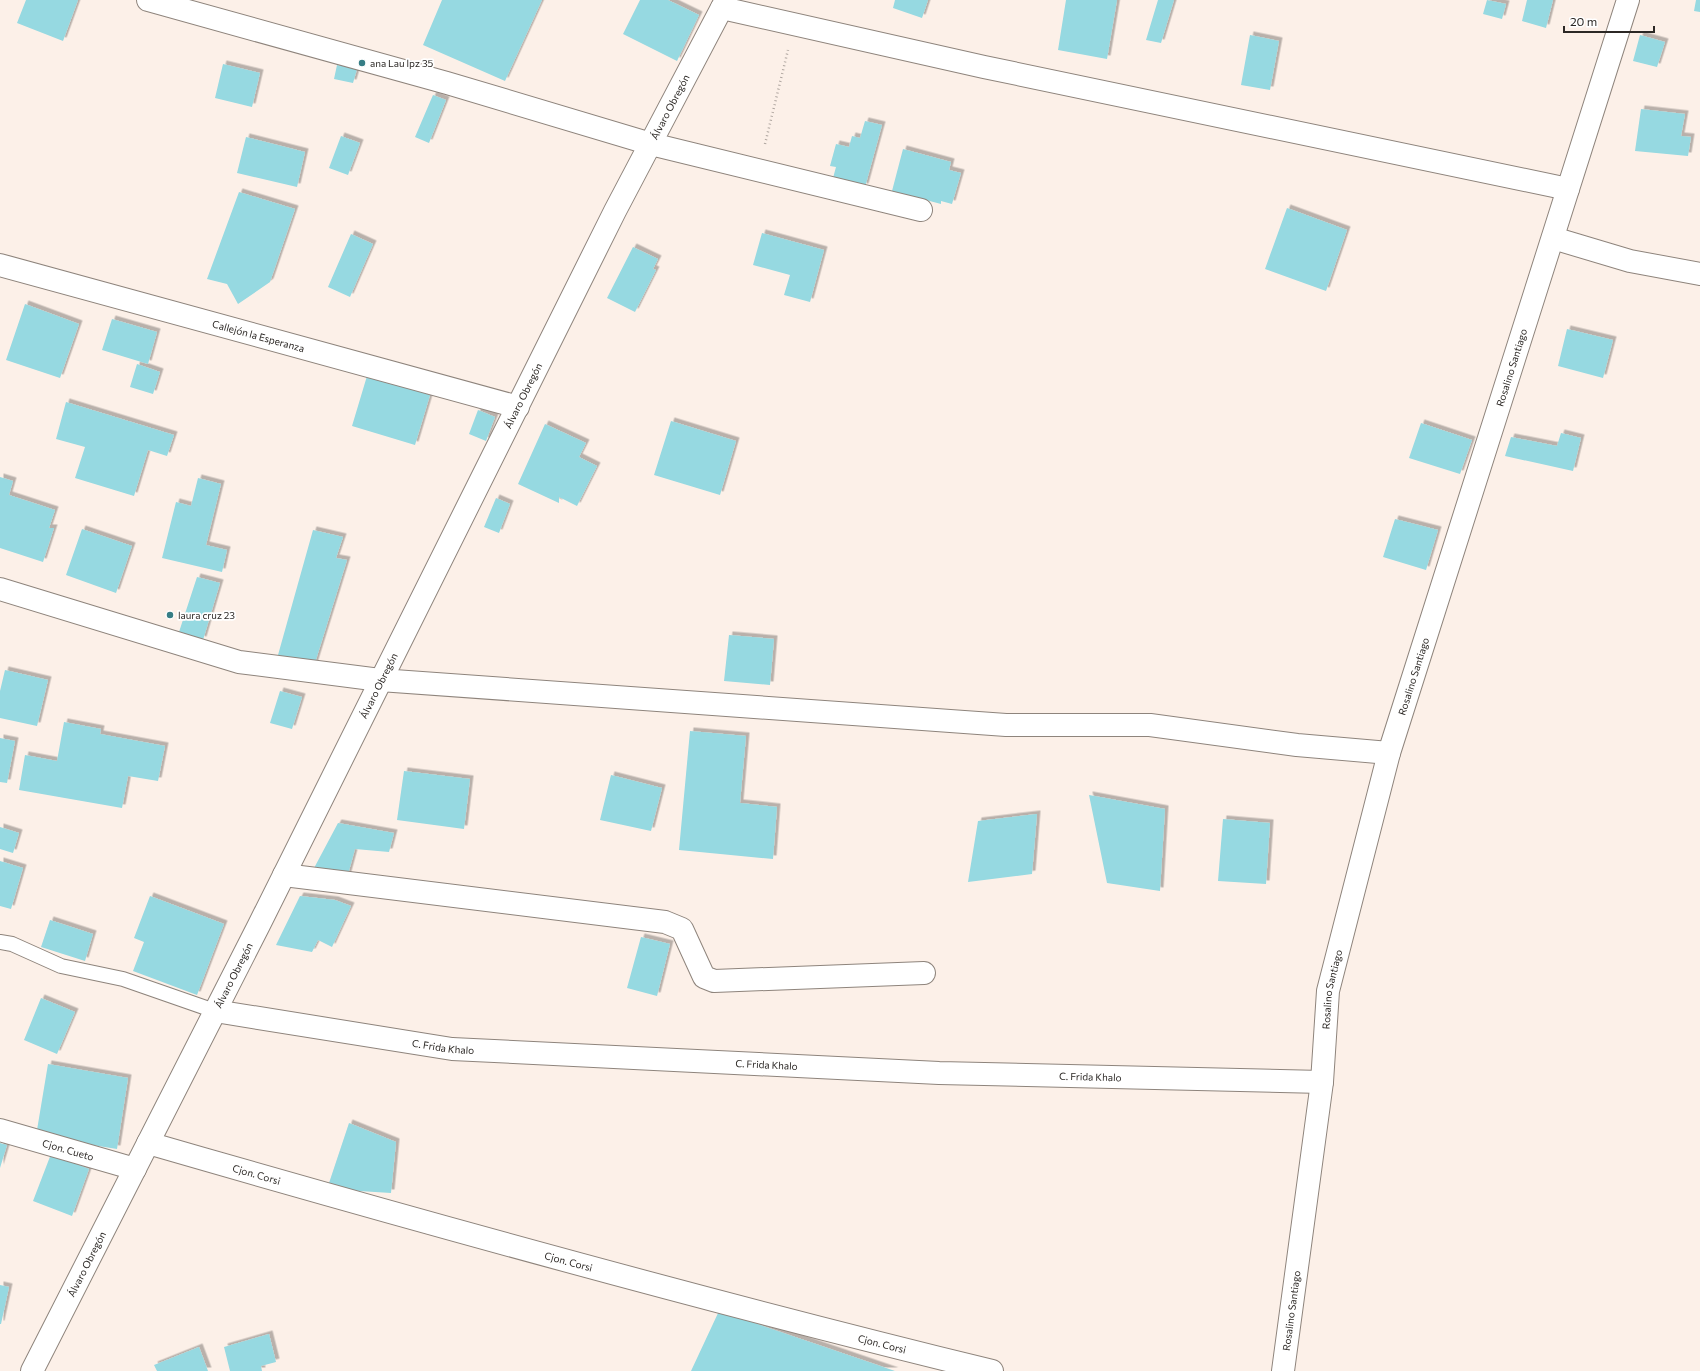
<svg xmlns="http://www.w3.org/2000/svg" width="1700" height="1371" font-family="Commissioner,sans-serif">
  <defs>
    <filter id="shadow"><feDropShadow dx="3.5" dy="-3.5" stdDeviation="0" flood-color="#0004"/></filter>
  </defs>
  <rect width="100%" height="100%" fill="#fcf0e8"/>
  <path fill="#96d9e1" filter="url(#shadow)" d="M26 0H78L63 41 17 23Z
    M442 0H542L505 81 423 45Z
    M640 0H668L699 15 677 61 623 34Z
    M895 0H928L922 18 893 8Z
    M1066 0H1117L1107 59 1058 50Z
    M1158 0H1174L1161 43 1146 40Z
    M1487 0 1506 4 1502 19 1483 14Z
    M1527 0H1553L1546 28 1522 21Z
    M1696 0H1700V12L1694 11Z
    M1250 35 1279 41 1270 90 1241 85Z
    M1640 35 1665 42 1657 67 1633 61Z
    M223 64 260 73 252 107 215 98Z
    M337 65 357 69 353 83 334 79Z
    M433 95 446 100 429 143 415 137Z
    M1641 109 1685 114 1681 136 1691 137 1688 156 1635 151Z
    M865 121 882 125 865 187 833 178 836 167 830 166 836 144 849 147 852 136 860 138Z
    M341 136 360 143 348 175 329 168Z
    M246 137 305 152 297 187 237 173Z
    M903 149 951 162 949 170 961 173 952 204 941 201V204L892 191Z
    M239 192 295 209 270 282 238 304 227 284 207 279Z
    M1287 208 1347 230 1326 291 1265 269Z
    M762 233 824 250 810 302 784 295 790 275 753 265Z
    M351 234 373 244 350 297 328 287Z
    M633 247 658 259 653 269 656 270 635 312 607 298Z
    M25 304 79 324 60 378 6 360Z
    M112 319 157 332 148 364 102 350Z
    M1567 329 1613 340 1603 378 1558 366Z
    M137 364 160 372 153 394 130 387Z
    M367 376 430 395 415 445 352 426Z
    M66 402 174 435 167 456 148 450 134 496 75 478 85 447 56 439Z
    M478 410 495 417 486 441 469 434Z
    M671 421 736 441 720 495 654 475Z
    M1421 423 1472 440 1460 474 1409 458Z
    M545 424 586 443 579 457 597 466 577 506 559 497V503L518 484Z
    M1561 433 1581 438 1573 471 1505 456 1511 437 1557 446Z
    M0 477 13 481 9 495 55 510 49 528H54L43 562 0 548Z
    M198 478 221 484 206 545 227 550 222 572 162 558 176 502 191 506Z
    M496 498 510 504 499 533 484 527Z
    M1395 519 1438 530 1426 570 1383 557Z
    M82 529 132 546 116 593 66 575Z
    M313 530 343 537 336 558 347 560 314 666 278 655Z
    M197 577 220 583 203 640 179 632Z
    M729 635 774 639 770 685 724 681Z
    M5 670 48 680 37 726 0 718V691Z
    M280 691 302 697 292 729 270 723Z
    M64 722 101 729 100 734 165 746 158 781 128 776 122 808 19 790 25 755 57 761Z
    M690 731 746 736 740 803 777 807 773 859 679 850Z
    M0 738 15 741 7 783 0 782Z
    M404 771 470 779 464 829 397 820Z
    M611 775 662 788 651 831 600 820Z
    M1089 795 1165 809 1160 891 1107 883Z
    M1037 814 1032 874 968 882 978 821Z
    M1223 819 1270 823 1266 884 1218 881Z
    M338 823 394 833 389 852 355 849 347 878 313 870Z
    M0 827 19 833 13 853 0 849Z
    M0 861 23 868 11 909 0 906Z
    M150 896 224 924 197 995 133 971 144 942 134 938Z
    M300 896 335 900 351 906 332 947 318 940 312 952 276 945Z
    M50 920 93 934 85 961 41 947Z
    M641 937 670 944 657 996 627 988Z
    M41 998 75 1012 57 1054 24 1040Z
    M48 1064 128 1078 117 1149 36 1136Z
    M349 1123 396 1142 391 1193 327 1189Z
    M0 1143 7 1145 0 1168Z
    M51 1154 89 1169 72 1216 33 1201Z
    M0 1285 9 1287 1 1324H0Z
    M719 1311 895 1371H691Z
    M269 1334 276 1362 261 1366 262 1371H230L224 1347Z
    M199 1347 208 1371H157L154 1365Z"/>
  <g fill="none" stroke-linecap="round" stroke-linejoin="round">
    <defs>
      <path id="service" d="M0 942 12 944 61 966 123 979 215 1011"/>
      <g id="minor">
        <path d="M148 0 447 83 651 144 921 210"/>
        <path d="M722 8 984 67 1568 189"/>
        <path d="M1553 238 1630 261 1700 274"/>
        <path id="s1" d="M0 265 518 407"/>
        <path d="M0 589 239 662 380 680 1006 725H1150L1297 745 1389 753"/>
        <path d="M284 875 665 922 682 929 704 977 714 981 924 973"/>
        <path id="s2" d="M215 1011 452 1049 939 1073 1322 1082"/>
        <path id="s3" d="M0 1130 135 1169"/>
        <path id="s4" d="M148 1143C428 1224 709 1302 992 1371"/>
        <path id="s5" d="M1283 1371 1322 1082 1328 991 1389 753 1628 0"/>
      </g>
      <g id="tertiary">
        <path id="s6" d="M32 1371 259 925 615 211 726 0"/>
      </g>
    </defs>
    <use href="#service" stroke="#8e847c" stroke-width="16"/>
    <use href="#minor" stroke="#8e847c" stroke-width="24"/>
    <use href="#tertiary" stroke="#8e847c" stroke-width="24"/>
    <path stroke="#b0a7a1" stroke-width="2.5" stroke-dasharray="1 3" stroke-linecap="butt" d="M765 144 788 50"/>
    <use href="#service" stroke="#fff" stroke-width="14"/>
    <use href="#minor" stroke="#fff" stroke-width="22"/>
    <use href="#tertiary" stroke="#fff" stroke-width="22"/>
  </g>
  <g fill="#367e86" stroke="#fff" stroke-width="1.5">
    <circle cx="362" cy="63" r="4"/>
    <circle cx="170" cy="615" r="4"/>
  </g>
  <g text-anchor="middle" stroke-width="3.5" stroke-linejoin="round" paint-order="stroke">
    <g font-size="10" fill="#2c2825" stroke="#fff" text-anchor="start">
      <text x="370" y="67">ana Lau lpz 35</text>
      <text x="178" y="619">laura cruz 23</text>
    </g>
    <g font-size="10" fill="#2c2825" stroke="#fff">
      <text dy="4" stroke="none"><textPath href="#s6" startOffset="1416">Álvaro Obregón</textPath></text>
      <text dy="4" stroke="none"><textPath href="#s1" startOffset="268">Callejón la Esperanza</textPath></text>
      <text dy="4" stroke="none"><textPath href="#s5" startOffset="1033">Rosalino Santiago</textPath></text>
      <text dy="4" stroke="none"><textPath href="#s6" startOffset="1092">Álvaro Obregón</textPath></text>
      <text dy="4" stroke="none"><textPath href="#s5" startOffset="709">Rosalino Santiago</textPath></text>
      <text dy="4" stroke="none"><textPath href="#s6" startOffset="768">Álvaro Obregón</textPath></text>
      <text dy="4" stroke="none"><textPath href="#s6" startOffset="444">Álvaro Obregón</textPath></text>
      <text dy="4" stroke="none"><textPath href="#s5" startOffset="385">Rosalino Santiago</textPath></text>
      <text dy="4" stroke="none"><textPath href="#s2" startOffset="231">C. Frida Khalo</textPath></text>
      <text dy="4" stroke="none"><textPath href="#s2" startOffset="555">C. Frida Khalo</textPath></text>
      <text dy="4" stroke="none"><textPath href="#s2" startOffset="879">C. Frida Khalo</textPath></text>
      <text dy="4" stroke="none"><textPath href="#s3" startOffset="71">Cjon. Cueto</textPath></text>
      <text dy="4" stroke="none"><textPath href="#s4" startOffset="113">Cjon. Corsi</textPath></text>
      <text dy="4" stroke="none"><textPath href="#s4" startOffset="437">Cjon. Corsi</textPath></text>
      <text dy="4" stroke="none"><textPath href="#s6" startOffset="120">Álvaro Obregón</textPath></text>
      <text dy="4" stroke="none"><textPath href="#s5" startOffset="61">Rosalino Santiago</textPath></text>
      <text dy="4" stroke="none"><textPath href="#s4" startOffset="761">Cjon. Corsi</textPath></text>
    </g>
  </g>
  <path d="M1564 26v6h90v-6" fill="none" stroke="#2c2825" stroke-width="2"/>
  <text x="1570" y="26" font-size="12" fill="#2c2825" stroke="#ffffff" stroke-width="3" paint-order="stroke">20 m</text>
</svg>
